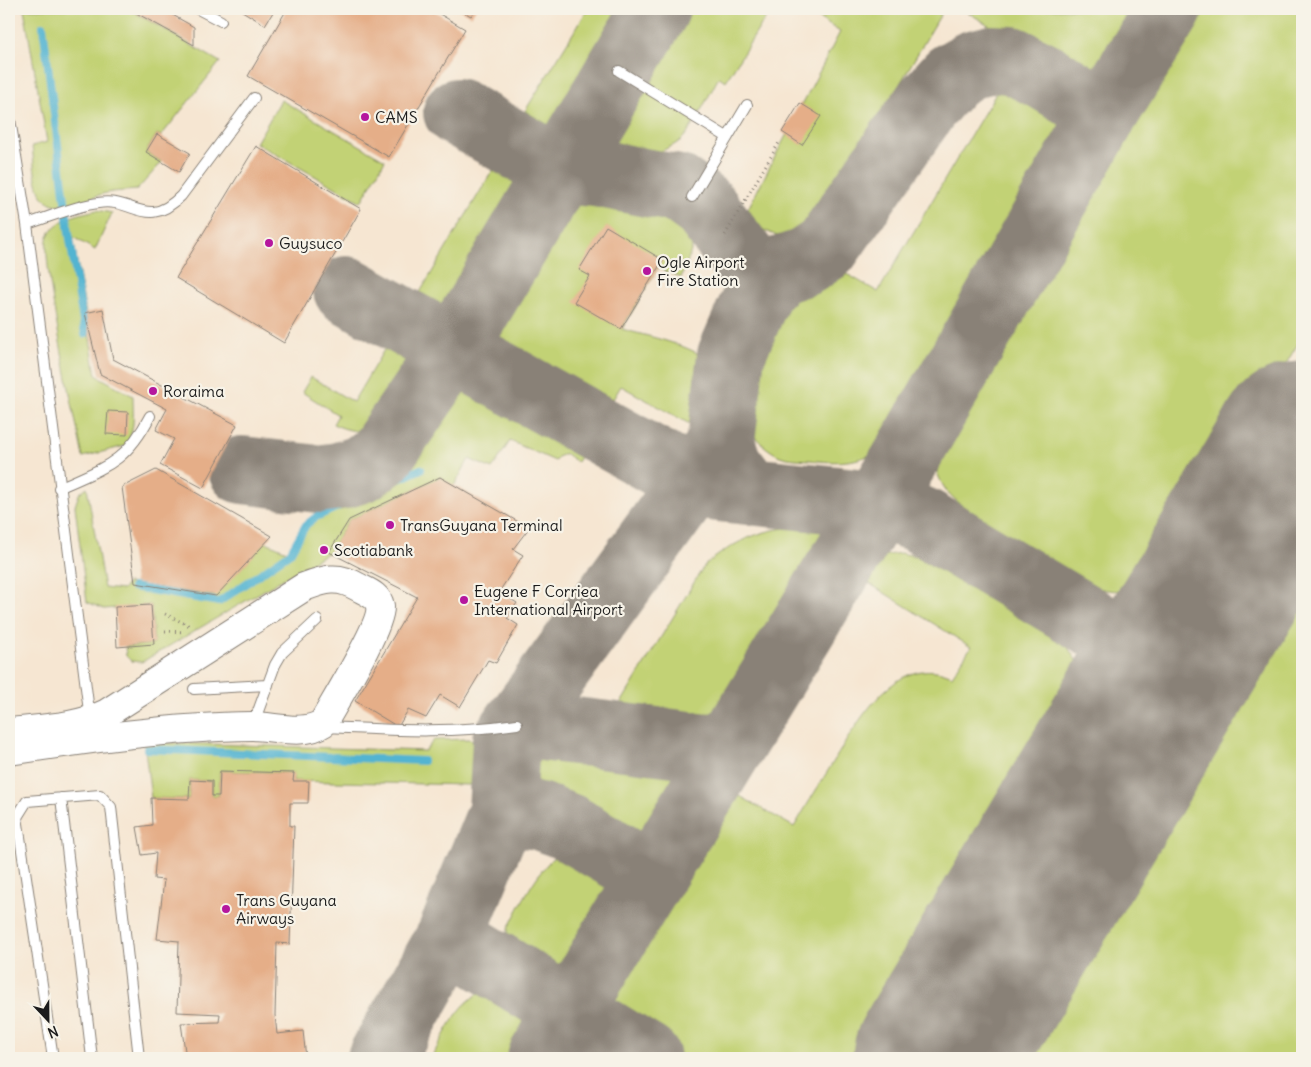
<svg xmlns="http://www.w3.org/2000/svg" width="1311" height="1067" font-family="Delius,sans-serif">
  <rect width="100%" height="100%" fill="#f7f3e8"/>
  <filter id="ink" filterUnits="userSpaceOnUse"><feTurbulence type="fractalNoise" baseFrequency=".02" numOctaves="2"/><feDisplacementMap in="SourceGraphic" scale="10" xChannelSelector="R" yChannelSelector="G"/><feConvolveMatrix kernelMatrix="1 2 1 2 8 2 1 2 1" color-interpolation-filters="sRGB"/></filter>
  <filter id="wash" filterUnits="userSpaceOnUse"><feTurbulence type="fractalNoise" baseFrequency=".0096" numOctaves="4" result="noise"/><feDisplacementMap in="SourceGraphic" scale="20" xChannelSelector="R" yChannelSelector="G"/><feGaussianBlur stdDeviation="1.12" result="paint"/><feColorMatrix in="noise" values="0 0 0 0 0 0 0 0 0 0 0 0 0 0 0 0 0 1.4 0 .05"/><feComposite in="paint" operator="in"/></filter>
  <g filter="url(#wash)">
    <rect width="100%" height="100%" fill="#f6e6d2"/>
    <path fill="#c2d274" stroke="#6f7748" d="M24 9H129L220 62 161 136 157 134 146 152 162 162 137 190C127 191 116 191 106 193 86 198 52 218 40 192 34 178 34 161 32 146L47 142Z
      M588 9 614 10C624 19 627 27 623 40L566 136 525 111Z
      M676 9H771L726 81 719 77C711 91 691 132 681 140 669 151 624 165 609 161 600 158 598 151 596 143Z
      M805 9H944L803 248 742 220 840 32Z
      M962 9H1158L1124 65 1114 73 1087 83 1073 81 1024 46Z
      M1189 9H1302V337L1159 576C1141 588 1123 594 1102 589 1094 588 1084 584 1077 580 1061 572 1047 561 1032 551 1011 537 956 507 944 487 930 464 933 444 939 421Z
      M1022 84 1069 114 1077 129 1073 152 898 436C873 459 851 464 818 461 807 459 791 460 780 456 760 447 743 426 738 404 736 393 741 362 744 351 748 339 760 326 767 316 773 306 780 293 789 285 802 275 819 270 835 267L878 292 999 88Z
      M281 100 385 160 361 202 256 143Z
      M505 159 515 162 534 176 537 189 456 319 419 294 494 168Z
      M584 183C603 184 614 194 630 200 643 205 659 202 672 207 709 220 690 253 681 278L658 268 622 329C645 336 696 345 711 364 718 374 715 416 704 423 698 427 692 425 686 422L621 386 606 411 497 350C489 339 488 331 491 318L568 194 575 187Z
      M97 210 112 213 95 250 73 237 96 375 133 396C133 412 136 432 125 446L83 457C77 426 39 253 48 236 57 218 79 214 97 210Z
      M397 328 440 351C414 393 393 452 333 424L338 415 302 392 311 377 353 402Z
      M474 372 590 439 577 462 566 454 559 456 555 461 510 441 492 469 469 459 454 486 439 478 349 520 329 552 142 662 131 661 126 656 125 647 154 644 151 605 104 609 87 602 75 506 79 494 87 487 104 588 123 590 127 583 215 596 266 542 289 552 305 525 318 511 303 499 309 490H328L345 487 397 465 410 454 421 440 463 377Z
      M800 526 823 531 828 538 827 552 734 708 715 722 703 724 612 718 704 566C736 540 759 530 800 526Z
      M901 553 917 557 1067 646 1083 671V693L1078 709 869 1058H680L619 1019C609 1007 608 996 609 981L724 787 794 827C807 805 820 783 834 761 857 723 897 650 952 676L971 647 854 574C863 559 885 555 901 553Z
      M1302 555V1058H1004Z
      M469 739C499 744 497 778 469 785L293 781V773L220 771 219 796H212V781L190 780 189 799 151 798 144 742 425 751 434 740Z
      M541 741C567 742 646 739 665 748 679 755 685 769 687 783 674 806 661 836 629 835 603 835 582 807 561 795 549 788 528 788 520 776 517 770 518 763 518 757L524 749Z
      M565 849C579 849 588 856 599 864 630 884 607 917 592 940 585 949 580 959 570 966 541 988 508 962 508 929 520 905 541 862 565 849Z
      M491 989C536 993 537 1026 518 1058H431C447 1032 459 997 491 989Z"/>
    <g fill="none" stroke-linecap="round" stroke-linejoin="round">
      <path stroke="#53b4d1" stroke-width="8" d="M43 26 69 233 85 334
        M133 587 219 602 290 553 306 525 316 517 421 469
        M147 749 423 761"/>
      <path stroke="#898177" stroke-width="68" d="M457 112 560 170 596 173 679 189 705 208 762 284
        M347 290 693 482 718 488 878 504 921 520 1133 647C1146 669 1151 680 1147 706
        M242 470 318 479 339 476 361 469 380 456 453 350 656 9
        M744 485 728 464 721 442 731 355 762 284 781 270 805 262 826 248 928 102 951 76 972 64 992 59 1012 60 1044 76 1105 113
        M1133 647C1156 653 1171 647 1190 635
        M517 724 707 747 731 745
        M502 811 539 816 568 827 651 875
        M450 937 647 1058
        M381 1058 450 937 502 811 506 740 693 482 710 463 718 446
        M541 1058 903 463 1105 113 1169 9"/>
      <path stroke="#898177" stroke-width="169" d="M937 1058 1302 446"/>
    </g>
    <g id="blocks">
      <path fill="#e5ae88" d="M129 9H162L194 27V45Z
        M239 9H275L265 25Z
        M287 9H431L465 29 389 157 248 76Z
        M458 9H476L471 16Z
        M800 103 821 116 802 145 782 132Z
        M157 134 190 153 179 172 146 152Z
        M256 146 361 209 284 343 176 278Z
        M606 226 663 260 621 329 574 302 590 276 579 270Z
        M103 309 113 359 237 425 203 488 160 465 174 439 156 430 167 409 100 374 85 313Z
        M108 411 128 412 127 435 106 434Z
        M156 470 272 536 216 596 135 583 122 487Z
        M440 477 529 528 513 549 523 555 499 592 517 603 507 618 518 625 496 663 488 660 460 707 440 695 426 718 408 710 398 727 355 701 417 597 329 552 349 520Z
        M151 605 154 644 117 647 115 607Z
        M220 771 294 773 293 781H309L308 803H290V826H294L290 944 277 943 275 1015 277 1034 303 1031 306 1058H186L181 1023 219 1022 220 1014 177 1012 179 941 157 939 164 880 154 879 156 853 142 855 137 827 152 825 151 798 189 799 190 780 212 781V796H219Z"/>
    </g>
  </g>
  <g filter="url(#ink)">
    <use href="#blocks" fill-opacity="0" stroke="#898177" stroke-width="1"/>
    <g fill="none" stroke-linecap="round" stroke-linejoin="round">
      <defs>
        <path id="lane" d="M198 9 221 21
          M619 71 727 137
          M9 113 27 224 90 719
          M692 197 747 105
          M27 224C50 217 74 206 98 203 134 197 146 231 181 196L254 98
          M59 488C105 467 126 463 150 416
          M194 689 268 685
          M253 725 275 665 282 653 317 620
          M323 727C391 730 449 734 517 724
          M61 798 92 1058
          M53 1058 17 817 27 801 100 795 111 807 139 1058"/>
        <path id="secondary" d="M9 732C42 728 76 728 107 713L304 587C325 579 338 575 358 587 367 592 378 595 380 606 383 624 334 703 323 723 303 736 275 726 252 726 171 727 89 739 9 751"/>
      </defs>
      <use href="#lane" stroke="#898177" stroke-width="12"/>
      <use href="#secondary" stroke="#898177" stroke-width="30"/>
      <path stroke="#898177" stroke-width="3" stroke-dasharray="1 4" stroke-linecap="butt" d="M725 235 780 141
        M165 614 192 627
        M165 631 184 632
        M9 943 18 944"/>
      <use href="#lane" stroke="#fff" stroke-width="10"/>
      <use href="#secondary" stroke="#fff" stroke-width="28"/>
    </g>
  </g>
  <g fill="#b5179e" stroke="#f7f3e8" stroke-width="2">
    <circle cx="365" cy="117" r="5"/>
    <circle cx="269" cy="243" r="5"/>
    <circle cx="647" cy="271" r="5"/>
    <circle cx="153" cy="391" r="5"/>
    <circle cx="390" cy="525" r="5"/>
    <circle cx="324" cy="550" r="5"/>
    <circle cx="464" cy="600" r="5"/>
    <circle cx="226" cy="909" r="5"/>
  </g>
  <g text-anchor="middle" stroke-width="4.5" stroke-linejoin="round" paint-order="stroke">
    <g font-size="16" fill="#1c1c1c" stroke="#f7f3e8" text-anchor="start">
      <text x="375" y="123">CAMS</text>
      <text x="279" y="249">Guysuco</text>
      <text x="657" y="268">Ogle Airport<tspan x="657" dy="18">Fire Station</tspan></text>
      <text x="163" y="397">Roraima</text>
      <text x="400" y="531">TransGuyana Terminal</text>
      <text x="334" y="556">Scotiabank</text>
      <text x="474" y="597">Eugene F Corriea<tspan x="474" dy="18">International Airport</tspan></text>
      <text x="236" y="906">Trans Guyana<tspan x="236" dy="18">Airways</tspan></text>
    </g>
  </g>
  <rect width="1311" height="1067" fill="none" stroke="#f7f3e8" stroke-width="30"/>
  <g transform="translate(48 1020) rotate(158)" stroke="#f7f3e8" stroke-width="4" paint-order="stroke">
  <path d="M0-4L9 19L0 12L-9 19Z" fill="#1c1c1c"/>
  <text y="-8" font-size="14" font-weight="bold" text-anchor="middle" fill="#1c1c1c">N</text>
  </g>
</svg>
